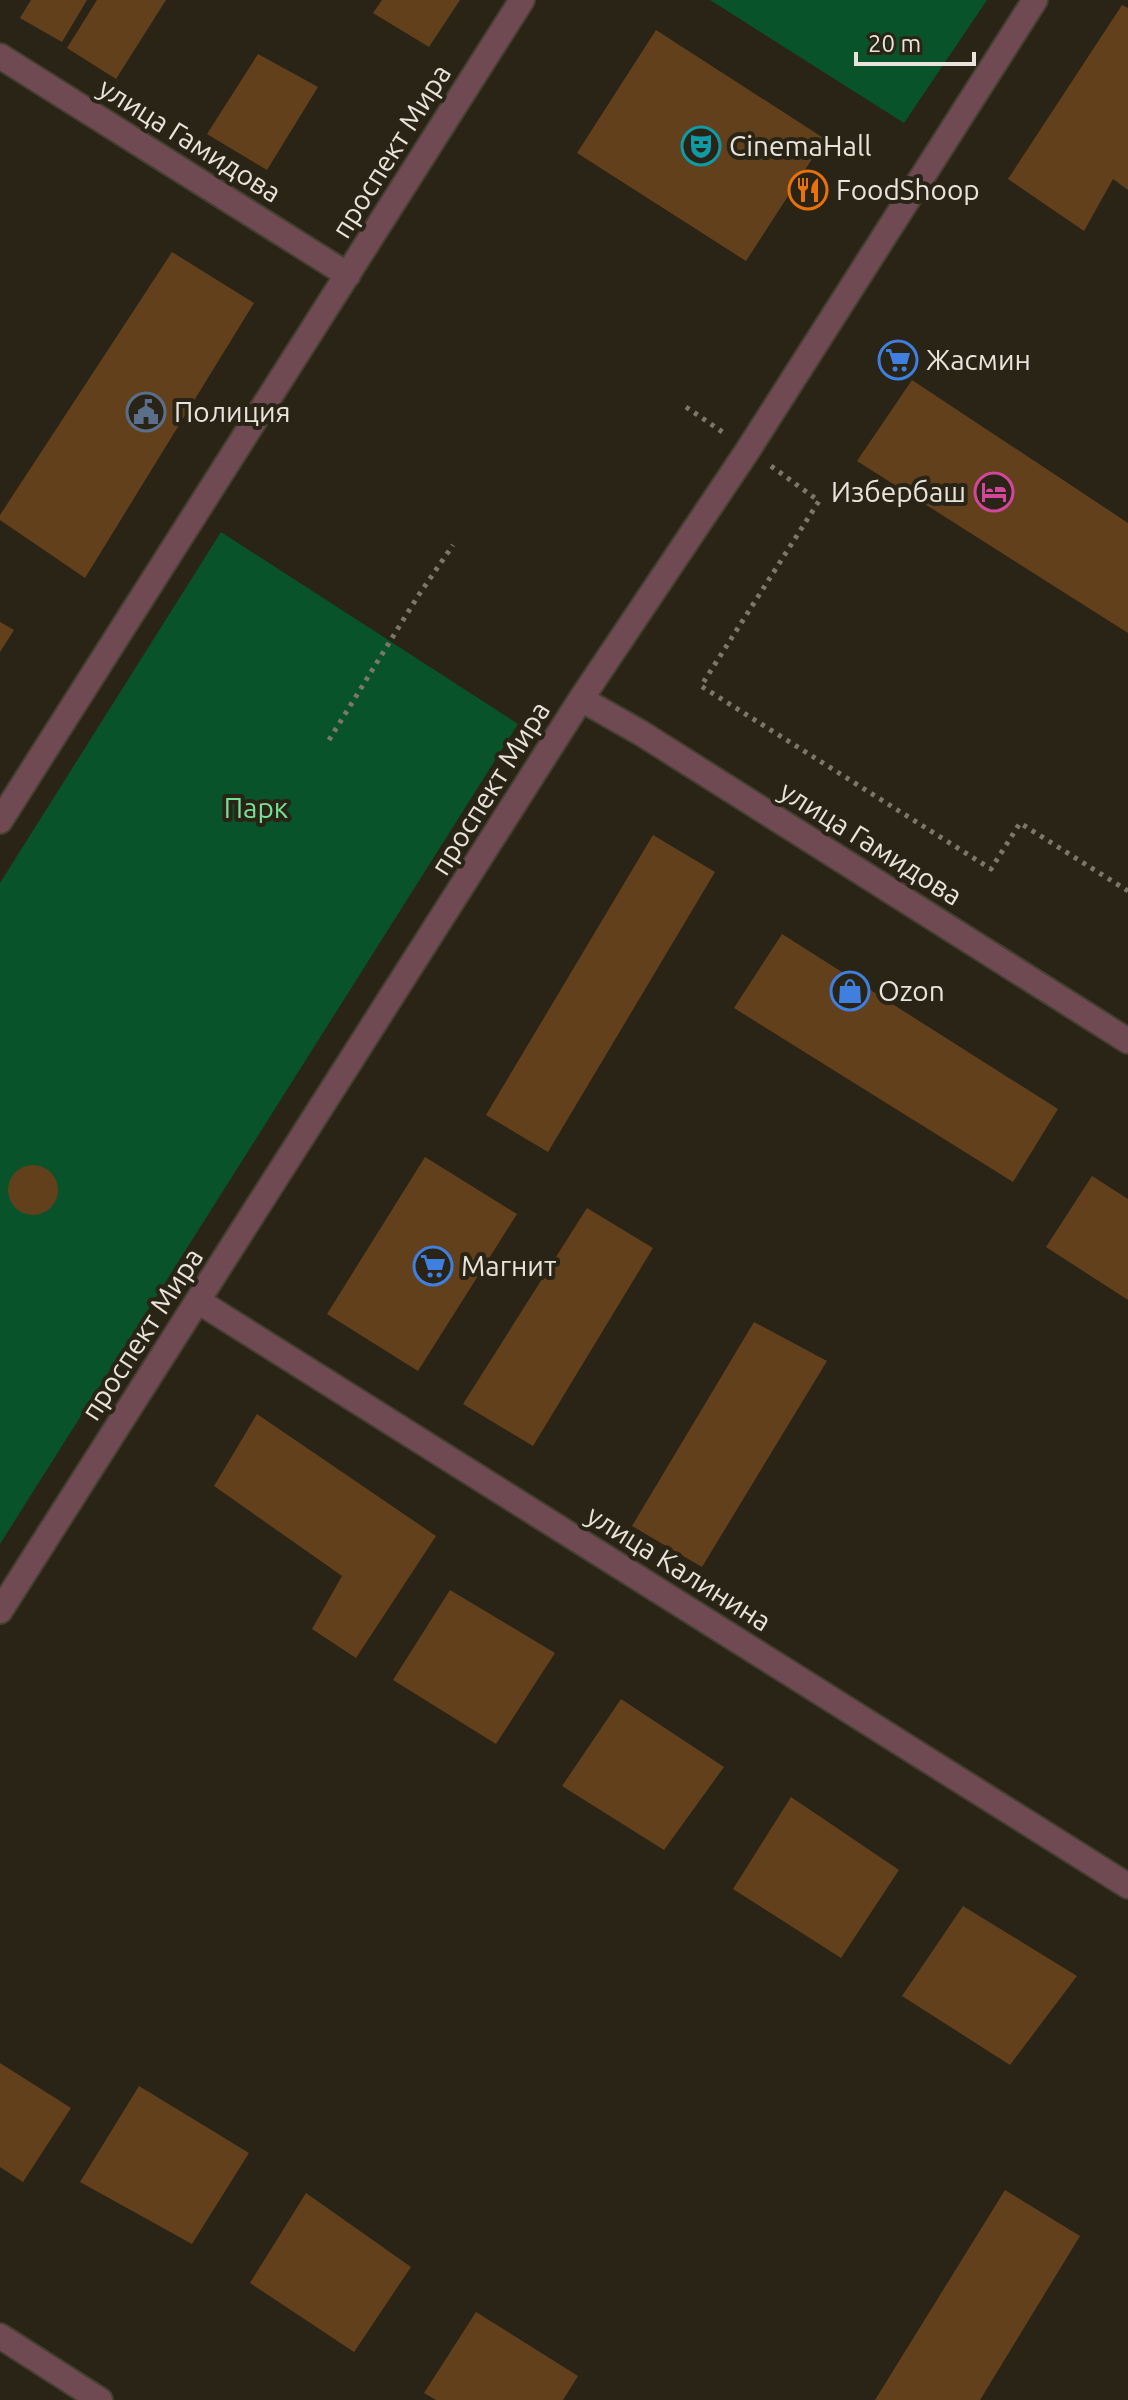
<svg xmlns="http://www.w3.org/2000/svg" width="1128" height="2400" font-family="Ubuntu,sans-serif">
  <rect width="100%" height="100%" fill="#292415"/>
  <path fill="#09532b" d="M710 0H987L904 123Z
    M221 532 518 724 0 1544V883Z"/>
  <path fill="#63401c" d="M31 0H87L62 42 20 18Z
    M97 0H166L116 79 67 48Z
    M382 0H460L429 47 373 13Z
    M1122 5 1128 8V190L1113 179 1084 231 1008 179Z
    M656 30 825 139 746 261 577 153Z
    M258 54 318 87 267 170 207 134Z
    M172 252 254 303 85 578 0 520V515Z
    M912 380 1128 523V633L857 461Z
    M0 622 14 630 0 652Z
    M653 835 715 872 548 1152 486 1115Z
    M782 934 1058 1109 1013 1182 734 1008Z
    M425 1157 517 1214 418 1371 327 1314Z
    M8 1190a25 25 0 1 1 50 0a25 25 0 1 1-50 0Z
    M1092 1176 1128 1199V1300L1046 1247Z
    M587 1208 653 1248 533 1446 463 1404Z
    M754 1322 827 1361 702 1567 632 1526Z
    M257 1414 436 1536 356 1658 312 1629 342 1576 214 1486Z
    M450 1590 555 1653 496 1744 393 1680Z
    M621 1699 724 1767 664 1850 562 1786Z
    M791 1797 899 1870 841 1958 733 1889Z
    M963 1906 1077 1976 1010 2065 902 1996Z
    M0 2063 71 2108 23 2182 0 2167Z
    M139 2086 249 2153 192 2244 80 2182Z
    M1005 2190 1080 2236 980 2400H875Z
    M306 2193 411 2267 354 2352 250 2283Z
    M476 2312 578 2376 563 2400H436L424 2393Z"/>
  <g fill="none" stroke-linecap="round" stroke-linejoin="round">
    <defs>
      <path id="street" d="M0 56 348 275
        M581 699 641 733 1128 1041
        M0 821 522 0
        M198 1301 1128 1886
        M0 1611 581 699 748 450 1035 0
        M0 2336 100 2400"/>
    </defs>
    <use href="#street" stroke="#443f31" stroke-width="28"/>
    <path stroke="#7b776a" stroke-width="5" stroke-dasharray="4 6" stroke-linecap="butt" d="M686 407 724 433
      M771 466 819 501 701 686 991 869 1020 823 1128 891
      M329 740 418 596 453 545"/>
    <use href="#street" stroke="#704a52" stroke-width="24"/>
  </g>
  <defs>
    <symbol id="theatre-ring" viewBox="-11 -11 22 22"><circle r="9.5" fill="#292415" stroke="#0f9aa8" stroke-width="1.5"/><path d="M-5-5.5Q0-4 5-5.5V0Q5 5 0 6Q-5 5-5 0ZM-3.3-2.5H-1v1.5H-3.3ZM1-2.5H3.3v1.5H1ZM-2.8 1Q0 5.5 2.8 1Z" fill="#0f9aa8"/></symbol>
    <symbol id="restaurant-ring" viewBox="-11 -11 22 22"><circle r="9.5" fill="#292415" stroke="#e8710a" stroke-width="1.5"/><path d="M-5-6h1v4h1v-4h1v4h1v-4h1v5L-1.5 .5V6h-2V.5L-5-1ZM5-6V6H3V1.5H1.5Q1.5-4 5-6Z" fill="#e8710a"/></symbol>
    <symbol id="supermarket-ring" viewBox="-11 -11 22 22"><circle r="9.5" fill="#292415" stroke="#3f7fe0" stroke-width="1.5"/><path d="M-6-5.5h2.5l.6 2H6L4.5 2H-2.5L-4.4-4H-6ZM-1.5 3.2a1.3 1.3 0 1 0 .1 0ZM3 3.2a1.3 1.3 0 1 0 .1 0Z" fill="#3f7fe0"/></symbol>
    <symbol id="civic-ring" viewBox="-11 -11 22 22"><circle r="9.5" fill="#292415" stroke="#5c6f8a" stroke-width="1.5"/><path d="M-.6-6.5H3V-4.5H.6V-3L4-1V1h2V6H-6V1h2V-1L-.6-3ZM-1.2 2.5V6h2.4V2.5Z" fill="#5c6f8a"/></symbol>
    <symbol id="hotel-ring" viewBox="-11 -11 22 22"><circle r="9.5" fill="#292415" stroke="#d1479c" stroke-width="1.5"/><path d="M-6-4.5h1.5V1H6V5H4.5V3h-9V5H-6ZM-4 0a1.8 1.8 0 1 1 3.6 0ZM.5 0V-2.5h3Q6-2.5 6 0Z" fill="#d1479c"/></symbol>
    <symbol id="shop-ring" viewBox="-11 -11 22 22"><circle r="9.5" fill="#292415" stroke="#3f7fe0" stroke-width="1.5"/><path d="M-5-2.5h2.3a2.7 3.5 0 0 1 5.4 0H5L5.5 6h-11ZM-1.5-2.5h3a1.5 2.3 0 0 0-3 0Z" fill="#3f7fe0"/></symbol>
  </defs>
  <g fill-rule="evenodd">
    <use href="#theatre-ring" x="679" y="124" width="44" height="44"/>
    <use href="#restaurant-ring" x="786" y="168" width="44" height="44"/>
    <use href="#supermarket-ring" x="876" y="338" width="44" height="44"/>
    <use href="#civic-ring" x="124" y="390" width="44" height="44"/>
    <use href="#hotel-ring" x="972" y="470" width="44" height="44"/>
    <use href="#shop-ring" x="828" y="969" width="44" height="44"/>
    <use href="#supermarket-ring" x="411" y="1244" width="44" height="44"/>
  </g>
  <g text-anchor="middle" stroke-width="8" stroke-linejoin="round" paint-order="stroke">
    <g font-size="28" fill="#e8e4db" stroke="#292415">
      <text transform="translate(190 140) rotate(32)" y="10">улица Гамидова</text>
      <text transform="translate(391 151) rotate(-58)" y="10">проспект Мира</text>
      <text transform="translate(490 788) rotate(-58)" y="10">проспект Мира</text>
      <text transform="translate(871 843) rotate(32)" y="10">улица Гамидова</text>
      <text transform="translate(142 1334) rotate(-57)" y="10">проспект Мира</text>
      <text transform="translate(679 1568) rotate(32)" y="10">улица Калинина</text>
    </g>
    <g font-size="28" fill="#e8e4db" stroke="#292415" text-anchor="start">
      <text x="729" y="156">CinemaHall</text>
      <text x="836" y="200">FoodShoop</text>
      <text x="926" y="370">Жасмин</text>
      <text x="174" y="422">Полиция</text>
      <text x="966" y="502" text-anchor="end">Избербаш</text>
      <text x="878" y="1001">Ozon</text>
      <text x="461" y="1276">Магнит</text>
    </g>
    <g font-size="28" fill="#74e399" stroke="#292415">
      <text x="256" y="818">Парк</text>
    </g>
  </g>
  <path d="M856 52v12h118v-12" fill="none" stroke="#e8e4db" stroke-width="4"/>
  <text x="868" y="52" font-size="24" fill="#e8e4db" stroke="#292415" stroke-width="6" paint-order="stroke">20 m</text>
</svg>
